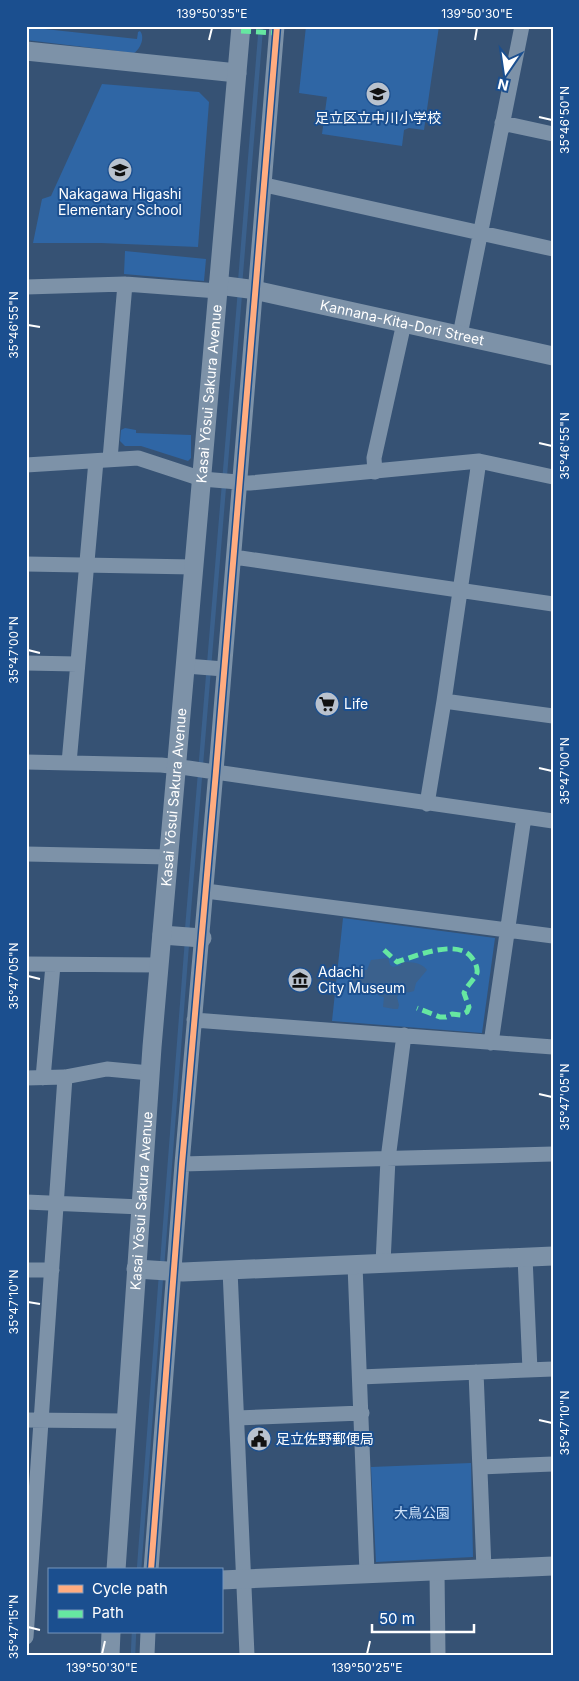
<svg xmlns="http://www.w3.org/2000/svg" width="579" height="1681" font-family="Inter,'Noto Sans JP',sans-serif">
  <rect width="100%" height="100%" fill="#365274"/>
  <path fill="#2f66a5" d="M306 26H439L424 130 409 128 404 130 402 146 322 134 327 97 299 93Z
    M26 27 137 39 138 32 140 31C145 37 141 48 134 53L26 40Z
    M102 84 199 92 209 102 198 247 101 243H33L42 199 51 196Z
    M125 251 206 259 204 281 124 274Z
    M125 428 136 430V433L191 435V458L188 461 141 446H125L120 441 121 430Z
    M343 918 495 938 482 1033 332 1021Z
    M471 1463 473 1557 376 1562 371 1467Z"/>
  <path fill="#3b618d" d="M388 958 390 965 393 967 401 965 402 962C412 962 421 962 427 970L416 983 414 991C407 994 402 990 397 997L399 1005 398 1009H394L383 1007 384 997 379 996 376 989 372 986 368 987 363 993 353 992 351 988 353 972 356 970H367L371 960Z"/>
  <g fill="none" stroke-linecap="round" stroke-linejoin="round">
    <path stroke="#3b618d" stroke-width="4.5" d="M240 284 261 26
      M187 932 240 292
      M162 1266 187 942
      M139 1570 161 1276
      M133 1655 134 1632"/>
    <path stroke="#7d92a8" stroke-width="15" d="M502 123 553 134
      M265 185 553 249
      M26 287 125 284 218 291
      M460 335 522 26
      M110 459 125 284
      M26 465 138 458 202 479 250 483 479 461 553 477
      M375 472 374 458 404 323
      M234 557 553 604
      M26 564 194 567
      M26 663 77 664
      M186 666 224 669
      M444 701 553 716
      M26 762 161 765 188 768 553 821
      M69 763 96 461
      M427 804 444 701 479 461
      M26 854 169 857
      M206 891 553 936
      M26 964 159 965
      M194 1020 553 1047
      M491 1043 524 817
      M26 1078 65 1077 107 1069 150 1073
      M43 1078 53 965
      M182 1164 553 1154
      M26 1202 141 1207
      M525 1257 530 1370
      M383 1263 388 1159 404 1035
      M355 1265 367 1573
      M26 1270H52
      M230 1270 247 1655
      M476 1372 484 1569
      M360 1377 553 1369
      M237 1418 362 1413
      M26 1420 126 1421
      M480 1467 553 1464
      M151 1570 182 1164 216 771 277 26
      M437 1571 438 1655
      M26 1637 65 1077
      M147 1655 148 1632"/>
    <g stroke="#7d92a8" stroke-width="19">
      <path d="M26 51 237 73"/>
      <path id="s1" d="M218 285 249 289 553 356"/>
      <path d="M162 935 202 938"/>
      <path d="M136 1269 183 1272 553 1256"/>
      <path id="s2" d="M116 1570 152 1047 241 26"/>
      <path d="M221 1580 553 1566"/>
      <path d="M110 1655 111 1632"/>
    </g>
    <path stroke="#66e7a1" stroke-width="5" stroke-dasharray="10 5" stroke-linecap="butt" d="M241 31 277 33
      M384 950 397 962C416 956 458 938 472 958 475 962 478 968 477 973 475 979 467 985 464 993L469 1007 467 1012 461 1015 452 1014 446 1017H440L417 1008"/>
    <defs>
      <path id="cycleway" d="M151 1570 182 1164 216 771 277 26"/>
    </defs>
    <use href="#cycleway" stroke="#1b4f8f" stroke-width="9"/>
    <use href="#cycleway" stroke="#ffac80" stroke-width="6"/>
  </g>
  <path fill="none" stroke="#fff" stroke-width="2" d="M209 40 212 28M475 40 477 28M539 117 552 120M28 325 40 327M539 443 552 446M28 650 40 653M539 768 552 771M28 976 40 979M539 1094 552 1097M28 1302 40 1304M539 1420 552 1423M28 1627 40 1630M102 1654 105 1641M367 1654 370 1641"/>
  <defs>
    <symbol id="school-disc" viewBox="-11 -11 22 22"><circle r="9.5" fill="#b9c2ce" stroke="#1b4f8f"/><path d="M0-5L7-2L0 1L-7-2ZM-4 1L0 2.5L4 1V4Q0 6-4 4Z" fill="#111"/></symbol>
    <symbol id="supermarket-disc" viewBox="-11 -11 22 22"><circle r="9.5" fill="#b9c2ce" stroke="#1b4f8f"/><path d="M-6-5.5h2.5l.6 2H6L4.5 2H-2.5L-4.4-4H-6ZM-1.5 3.2a1.3 1.3 0 1 0 .1 0ZM3 3.2a1.3 1.3 0 1 0 .1 0Z" fill="#111"/></symbol>
    <symbol id="museum-disc" viewBox="-11 -11 22 22"><circle r="9.5" fill="#b9c2ce" stroke="#1b4f8f"/><path d="M0-6L6-3V-2H-6V-3ZM-5-1h2V3h-2ZM-1-1h2V3h-2ZM3-1h2V3H3ZM-6 4H6V6H-6Z" fill="#111"/></symbol>
    <symbol id="civic-disc" viewBox="-11 -11 22 22"><circle r="9.5" fill="#b9c2ce" stroke="#1b4f8f"/><path d="M-.6-6.5H3V-4.5H.6V-3L4-1V1h2V6H-6V1h2V-1L-.6-3ZM-1.2 2.5V6h2.4V2.5Z" fill="#111"/></symbol>
  </defs>
  <g fill-rule="evenodd">
    <use href="#school-disc" x="364" y="80" width="28" height="28"/>
    <use href="#school-disc" x="106" y="156" width="28" height="28"/>
    <use href="#supermarket-disc" x="313" y="690" width="28" height="28"/>
    <use href="#museum-disc" x="286" y="966" width="28" height="28"/>
    <use href="#civic-disc" x="245" y="1425" width="28" height="28"/>
  </g>
  <g text-anchor="middle" stroke-width="4" stroke-linejoin="round" paint-order="stroke">
    <g font-size="14" fill="#fff" stroke="#1b4f8f" text-anchor="start">
      <text x="378" y="123" text-anchor="middle">足立区立中川小学校</text>
      <text x="120" y="199" text-anchor="middle">Nakagawa Higashi<tspan x="120" dy="16">Elementary School</tspan></text>
      <text x="344" y="709">Life</text>
      <text x="318" y="977">Adachi<tspan x="318" dy="16">City Museum</tspan></text>
      <text x="276" y="1444">足立佐野郵便局</text>
    </g>
    <g font-size="14" fill="#fff" stroke="#1b4f8f">
      <text dy="5" stroke="none"><textPath href="#s1" startOffset="188">Kannana-Kita-Dori Street</textPath></text>
      <text dy="5" stroke="none"><textPath href="#s2" startOffset="1180">Kasai Yōsui Sakura Avenue</textPath></text>
      <text dy="5" stroke="none"><textPath href="#s2" startOffset="775">Kasai Yōsui Sakura Avenue</textPath></text>
      <text dy="5" stroke="none"><textPath href="#s2" startOffset="370">Kasai Yōsui Sakura Avenue</textPath></text>
    </g>
    <g font-size="14" fill="#cfe3fa" stroke="#1b4f8f">
      <text x="422" y="1518">大鳥公園</text>
    </g>
  </g>
  <rect width="579" height="1681" fill="none" stroke="#1b4f8f" stroke-width="55"/>
  <rect x="48" y="1568" width="175" height="65" fill="#1b4f8f" stroke="#7695bc"/>
  <rect x="58" y="1585" width="25" height="8" fill="#ffac80" stroke="#7695bc"/>
  <text x="92" y="1594" font-size="15" fill="#ffffff">Cycle path</text>
  <rect x="58" y="1610" width="25" height="8" fill="#66e7a1" stroke="#7695bc"/>
  <text x="92" y="1618" font-size="15" fill="#ffffff">Path</text>
  <g transform="translate(506 72) rotate(193)" stroke="#1b4f8f" stroke-width="4" paint-order="stroke">
  <path d="M0-4L9 19L0 12L-9 19Z" fill="#ffffff"/>
  <text y="-8" font-size="14" font-weight="bold" text-anchor="middle" fill="#ffffff">N</text>
  </g>
  <path d="M372 1624v8h102v-8" fill="none" stroke="#ffffff" stroke-width="2.5"/>
  <text x="379" y="1624" font-size="15" fill="#ffffff" stroke="#1b4f8f" stroke-width="4" paint-order="stroke">50 m</text>
  <rect x="28" y="28" width="524" height="1626" fill="none" stroke="#fff" stroke-width="2"/>
  <g font-size="12" text-anchor="middle" fill="#fff">
    <text x="212" y="18">139°50'35"E</text>
    <text x="477" y="18">139°50'30"E</text>
    <text transform="translate(565 120) rotate(-90)" y="4">35°46'50"N</text>
    <text transform="translate(14 325) rotate(-90)" y="4">35°46'55"N</text>
    <text transform="translate(565 446) rotate(-90)" y="4">35°46'55"N</text>
    <text transform="translate(14 650) rotate(-90)" y="4">35°47'00"N</text>
    <text transform="translate(565 771) rotate(-90)" y="4">35°47'00"N</text>
    <text transform="translate(14 976) rotate(-90)" y="4">35°47'05"N</text>
    <text transform="translate(565 1097) rotate(-90)" y="4">35°47'05"N</text>
    <text transform="translate(14 1302) rotate(-90)" y="4">35°47'10"N</text>
    <text transform="translate(565 1423) rotate(-90)" y="4">35°47'10"N</text>
    <text transform="translate(14 1627) rotate(-90)" y="4">35°47'15"N</text>
    <text x="102" y="1672">139°50'30"E</text>
    <text x="367" y="1672">139°50'25"E</text>
  </g>
</svg>
